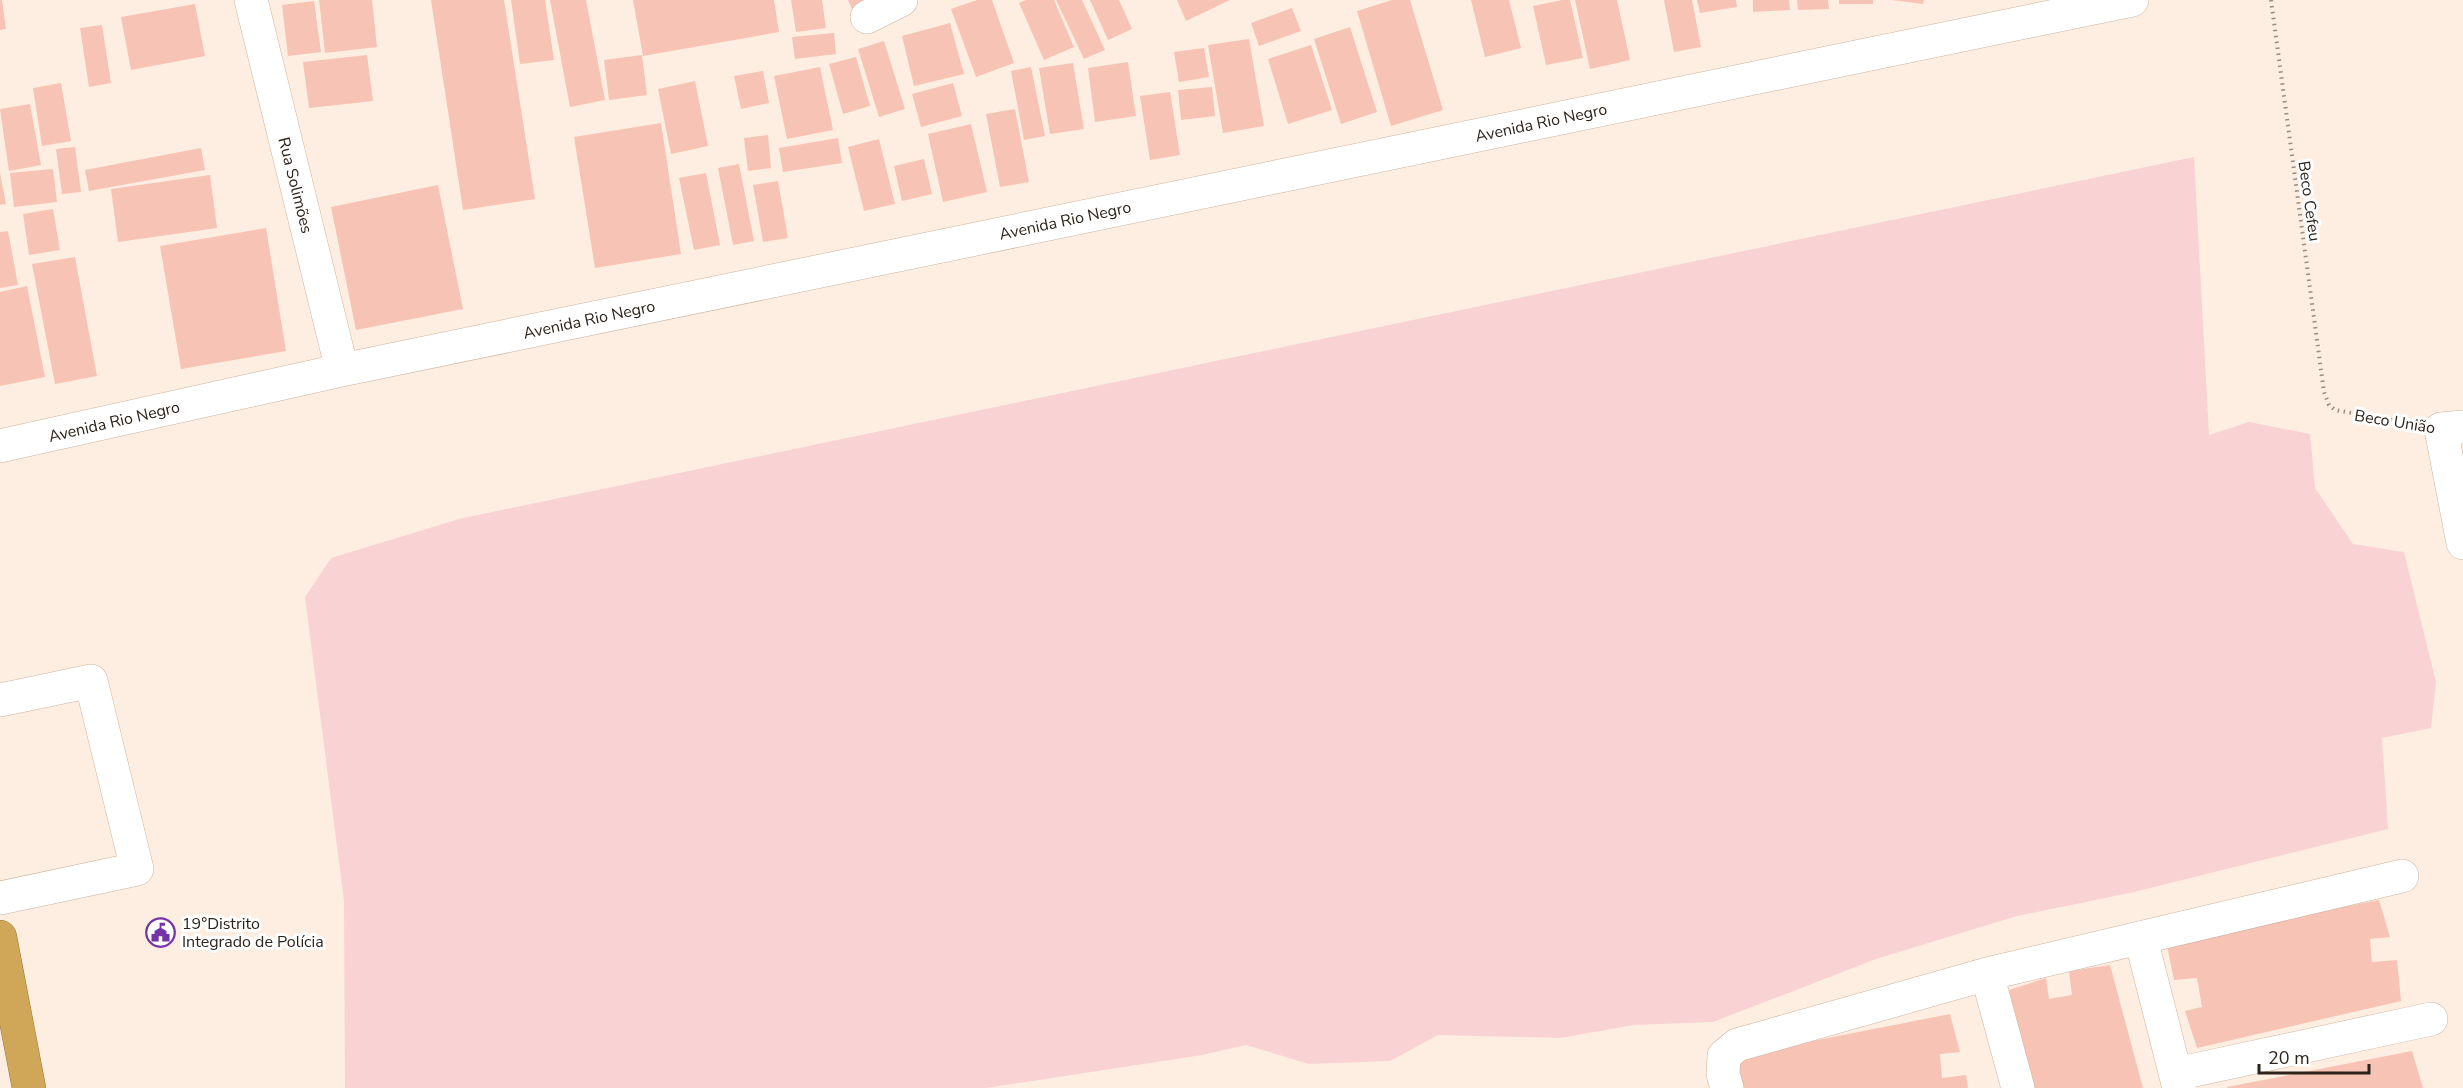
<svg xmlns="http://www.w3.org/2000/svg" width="2463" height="1088" font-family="'Nunito Sans',sans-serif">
  <rect width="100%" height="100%" fill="#feeee1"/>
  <path fill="#f9d2d4" d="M2194 157 2209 435 2249 422 2310 434 2315 488 2353 544 2404 552 2436 682 2431 728 2382 738 2388 829 2134 892 2017 916 1876 959 1713 1022 1634 1025 1560 1038 1438 1035 1390 1061 1309 1064 1246 1045 1202 1055 986 1088H345L344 901 305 597 331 558 459 519Z"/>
  <path fill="#f7c3b4" d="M0 0H2L6 29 0 30Z
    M319 0H372L377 47 325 53Z
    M431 0H504L535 199 463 210Z
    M511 0H545L554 60 520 64Z
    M550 0H586L605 100 570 107Z
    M633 0H774L779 32 643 56Z
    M791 0H822L826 28 796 32Z
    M848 0H871L852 9Z
    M977 0H992L1014 63 976 77 951 9Z
    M1026 0H1054L1074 47 1044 60 1019 3Z
    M1056 0H1082L1105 50 1084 59Z
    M1090 0H1119L1132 29 1108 40Z
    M1177 0H1230L1186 21Z
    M1392 0H1410L1443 110 1391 126 1357 11Z
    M1471 0H1509L1521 48 1485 57Z
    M1562 0H1570L1583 58 1546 65 1533 6Z
    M1575 0H1617L1630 60 1590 69Z
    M1664 0H1692L1701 47 1674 52Z
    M1697 0H1736L1737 7 1700 13Z
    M1753 0H1789L1790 10 1753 12Z
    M1797 0H1828L1829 9 1798 10Z
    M1839 0H1873V4H1839Z
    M1892 0H1924L1923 4Z
    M314 1 321 52 288 56 282 5Z
    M195 4 205 56 131 70 121 17Z
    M1292 8 1301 31 1259 46 1251 23Z
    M950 23 964 74 914 86 902 36Z
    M102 25 111 83 89 87 80 28Z
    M1350 27 1377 112 1341 124 1314 39Z
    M834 33 836 54 795 59 792 37Z
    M1249 39 1264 126 1223 133 1208 45Z
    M884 41 905 109 879 117 858 49Z
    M1311 45 1332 110 1288 124 1268 59Z
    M1204 48 1209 77 1179 82 1174 52Z
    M367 55 373 101 309 108 303 62Z
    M642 55 647 95 609 100 604 60Z
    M856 57 870 106 843 114 829 64Z
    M1128 62 1136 116 1095 122 1088 68Z
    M1073 63 1084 129 1050 134 1039 68Z
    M820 67 833 130 787 139 774 76Z
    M1031 67 1045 136 1024 140 1011 71Z
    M763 71 769 103 741 109 734 76Z
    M695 81 708 146 671 154 658 89Z
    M61 83 71 141 42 146 33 88Z
    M953 83 962 116 921 127 912 94Z
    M1212 87 1215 116 1181 120 1178 90Z
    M1170 92 1180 155 1150 160 1140 96Z
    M30 104 41 165 9 171 0 109Z
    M1015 109 1029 182 1000 187 986 114Z
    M661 123 681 254 595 268 574 137Z
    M971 124 987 192 943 202 928 134Z
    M768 135 771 168 748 171 744 138Z
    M838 138 842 163 783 172 779 148Z
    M879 139 895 204 864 211 848 147Z
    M75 147 81 192 62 194 56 149Z
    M201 148 205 170 89 191 85 170Z
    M924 159 932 194 902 201 894 166Z
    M739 164 754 241 733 245 718 168Z
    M53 169 57 202 14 207 10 173Z
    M0 173 6 204 0 205Z
    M706 173 720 245 694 250 679 178Z
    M210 175 217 228 118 242 111 189Z
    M778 181 788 238 763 242 753 185Z
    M438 185 463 309 356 330 331 207Z
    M53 209 60 250 29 255 23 214Z
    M266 228 286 351 181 369 160 246Z
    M8 231 18 285 0 288V232Z
    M75 257 97 376 55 384 32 264Z
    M27 286 45 377 0 386V292Z
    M2379 900 2390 937 2370 939 2372 962 2397 960 2401 1001 2197 1048 2185 1011 2202 1007 2197 978 2174 980 2166 941Z
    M2110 965 2143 1088H2032L2009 990 2046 978 2049 999 2072 995 2069 971Z
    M1950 1014 1960 1052 1940 1054 1942 1078 1966 1075 1968 1088H1743L1736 1056Z
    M2412 1051 2423 1088H2227V1087Z"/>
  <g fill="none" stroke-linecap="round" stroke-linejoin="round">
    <defs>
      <path id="minor" d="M251 0 342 370
        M867 17 901 0
        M2463 427 2441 429 2463 543
        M0 446 342 370 2132 0
        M0 700 91 681 137 869 0 898
        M2141 939 2179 1088
        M1987 974 2018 1088
        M2176 1074 2431 1019
        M1727 1088 1723 1074 1724 1056 1737 1045 1987 974 2402 876"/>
      <path id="highway" d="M0 937 29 1088"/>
    </defs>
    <use href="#minor" stroke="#cdb39f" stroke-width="34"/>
    <use href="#highway" stroke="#977943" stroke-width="34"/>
    <path stroke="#998c82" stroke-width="4" stroke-dasharray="1.5 4.5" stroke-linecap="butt" d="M2271 0 2324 392 2329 405 2335 410 2407 423"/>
    <use href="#minor" stroke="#fff" stroke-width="33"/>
    <use href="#highway" stroke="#d0a758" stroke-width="33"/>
  </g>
  <defs>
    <symbol id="civic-ring" viewBox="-11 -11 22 22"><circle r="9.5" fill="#fff" stroke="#7533a7" stroke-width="1.5"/><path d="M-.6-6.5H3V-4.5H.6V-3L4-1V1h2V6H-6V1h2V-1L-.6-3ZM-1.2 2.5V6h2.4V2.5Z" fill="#7533a7"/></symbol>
  </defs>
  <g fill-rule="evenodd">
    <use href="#civic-ring" x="144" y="916" width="33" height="33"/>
  </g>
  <g text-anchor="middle" stroke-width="6" stroke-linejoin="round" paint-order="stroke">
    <g font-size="16" fill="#2d231b" stroke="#fff">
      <text transform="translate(1541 122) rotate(-12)" y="6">Avenida Rio Negro</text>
      <text transform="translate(296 185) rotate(76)" y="6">Rua Solimões</text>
      <text transform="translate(2310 201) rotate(82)" y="6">Beco Cefeu</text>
      <text transform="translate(1065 220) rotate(-12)" y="6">Avenida Rio Negro</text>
      <text transform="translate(589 319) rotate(-12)" y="6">Avenida Rio Negro</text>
      <text transform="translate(114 421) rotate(-13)" y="6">Avenida Rio Negro</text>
      <text transform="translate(2395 421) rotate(9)" y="6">Beco União</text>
    </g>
    <g font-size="16" fill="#2d231b" stroke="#fff" text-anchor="start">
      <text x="182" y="929">19°Distrito<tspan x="182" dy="18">Integrado de Polícia</tspan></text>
    </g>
  </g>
  <path d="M2259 1064v9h110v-9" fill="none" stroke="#2d231b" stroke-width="3"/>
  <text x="2268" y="1064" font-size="18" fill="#2d231b" stroke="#ffffff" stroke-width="4.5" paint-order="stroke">20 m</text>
</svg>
